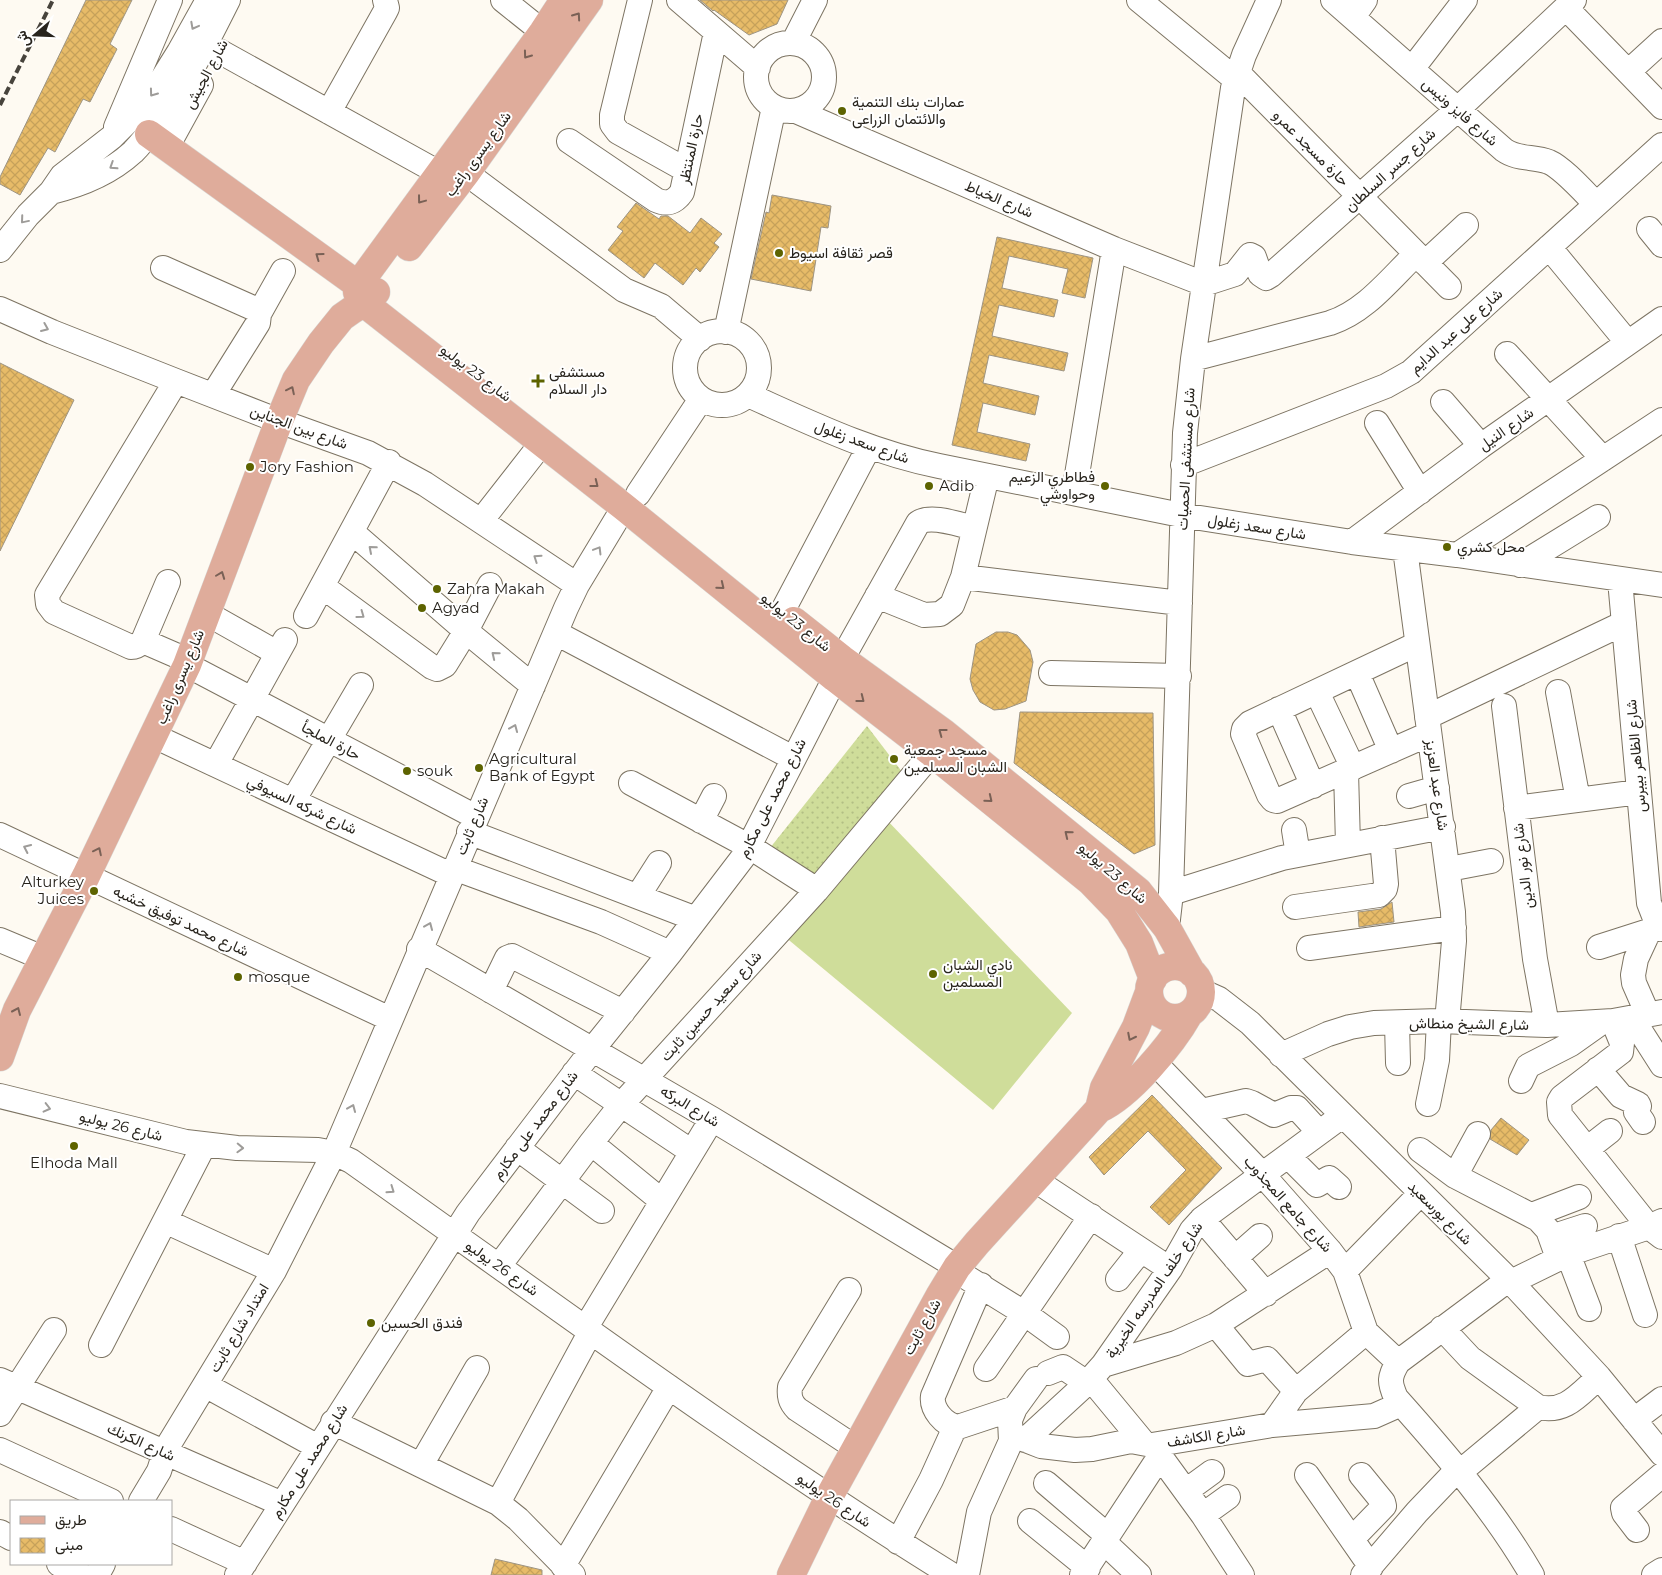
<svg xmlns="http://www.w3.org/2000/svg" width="1662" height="1575" font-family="Montserrat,Vazirmatn,sans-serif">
  <defs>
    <pattern id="grass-dots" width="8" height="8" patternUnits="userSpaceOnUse" patternTransform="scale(1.25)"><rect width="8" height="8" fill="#cfdd9a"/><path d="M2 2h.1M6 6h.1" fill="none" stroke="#b2be84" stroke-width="1.8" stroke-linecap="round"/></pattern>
    <pattern id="building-cross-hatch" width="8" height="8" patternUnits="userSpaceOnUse" patternTransform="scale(1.25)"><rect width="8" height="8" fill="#e7bb68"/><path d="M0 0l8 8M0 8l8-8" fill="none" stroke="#c6a15a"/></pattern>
  </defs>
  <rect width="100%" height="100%" fill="#fefaf2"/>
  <path fill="url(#grass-dots)" d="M867 726 906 777 815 884 766 853Z"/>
  <path fill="#cfdd9a" d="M884 817 1072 1013 993 1110 784 936Z"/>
  <path fill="url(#building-cross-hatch)" stroke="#9d9483" d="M86 0H132L110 44 117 49 90 102 83 99 55 152 48 148 20 195 0 184V177Z
    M700 0H788L777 24 749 35 714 10 713 11Z
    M772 195 831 206 828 228 821 227 811 291 751 279 766 212 769 213Z
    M636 203 659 219 661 216H668L690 233 701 218 722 234 714 243 719 247 700 272 696 268 683 285 655 263 644 278 608 250 623 231 617 227Z
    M997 237 1093 258 1085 298 1062 293 1068 269 1009 256 1002 288 1058 300 1054 317 999 305 992 336 1068 353 1064 371 989 355 983 383 1039 396 1035 415 983 403 977 432 1030 444 1026 461 952 445Z
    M0 363 74 400 0 551Z
    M996 632H1008L1017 635 1030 650 1033 662 1026 701 1005 709 994 710 980 702 973 690 970 679 976 644Z
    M1020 712 1153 713 1155 845 1134 854 1014 763Z
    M1392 902 1394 922 1359 927 1358 912 1381 909Z
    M1152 1095 1222 1168 1169 1225 1150 1207 1186 1170 1148 1131 1104 1175 1089 1157Z
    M1501 1118 1529 1140 1517 1155 1490 1139 1491 1130Z
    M495 1559 542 1570V1575H491Z"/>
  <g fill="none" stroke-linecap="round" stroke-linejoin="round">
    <defs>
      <path id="minor" d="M503 0 543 32
        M640 0 612 115V124L618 132 686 170
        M679 0 758 68
        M1139 0 1235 79
        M1333 0 1504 150C1518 160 1534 156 1549 162 1563 168 1585 193 1596 204
        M1566 8 1662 107
        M1353 17 1365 0
        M793 43 815 0
        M756 77a34 34 0 1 1 68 0a34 34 0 1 1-68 0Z
        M219 51 441 174
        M1412 69 1465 0
        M1237 72 1449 287
        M1628 72 1662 41
        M796 111 1114 249 1204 284 1235 274 1250 255 1254 257 1260 274 1266 278 1271 275 1458 109 1574 0
        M329 112 385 12 387 8 385 0
        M116 127 170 0
        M569 141 656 200C667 205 675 202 682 192L716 32
        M167 147 201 85
        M466 173 624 290 661 306 700 339
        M51 192C81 185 110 173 133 152 142 143 150 132 157 122 186 84 207 42 228 0
        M1649 229 1662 245
        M1549 247 1628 343
        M0 250 28 215 51 192 62 176 112 137 141 108 154 92 179 52 208 0
        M1425 263 1466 225
        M163 268 253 308 259 314 258 323 213 395
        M0 309 52 332 176 381 279 421 368 453 425 484 577 585
        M259 314 283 271
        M685 368a37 37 0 1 1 74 0a37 37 0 1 1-74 0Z
        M726 332 774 107
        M1507 354 1603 459
        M1193 359 1330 323C1365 312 1390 279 1416 254
        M748 395C813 424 870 452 939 466L1181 515 1352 542 1457 555 1662 585
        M1443 402 1481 446
        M1377 423 1420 492
        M1183 465 1386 386 1411 372 1662 145
        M1074 493 1114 249
        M638 494 701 399
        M481 521 542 443
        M352 532 466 631 533 686
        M1352 542 1481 446 1662 319
        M1405 549 1453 912 1454 941 1447 1022
        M1457 555 1662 420
        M1520 565 1598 517
        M963 577 1180 603
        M1620 580 1649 903 1656 921 1662 929
        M168 582 143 641C139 645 136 647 131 647L54 612 48 604 47 595 176 381
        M322 586 432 667 437 669 445 665 466 631 490 585
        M877 596 924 615 940 614 952 605 963 577 987 476
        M782 612 869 447
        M206 613 277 653
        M306 616 389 462
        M556 633 793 758
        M143 641 189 661
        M1417 644 1250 723 1244 729 1243 734 1269 795 1273 800 1277 801 1429 734
        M842 659 918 523C931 514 960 525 974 528
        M187 665 476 817
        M1051 673 1179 676
        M1357 673 1391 751
        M1317 692 1353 768
        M1558 692 1578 800
        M1504 706 1535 959 1547 1025
        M1279 709 1313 786
        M1427 717 1624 623
        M154 736 451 875
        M216 764 285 640
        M1346 771 1348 845
        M631 783 750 847 817 890
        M1409 796 1437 788
        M293 801 361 685
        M1516 808 1639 792
        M701 821 714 796
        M1294 830 1298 855
        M469 832 696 919
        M0 835 390 1019
        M454 868 601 922 670 953
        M1449 869 1491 861
        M1171 893 1282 858 1443 827
        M638 896 659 863
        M1295 907 1379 895 1385 889 1386 884 1382 838
        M1167 928 1171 893 1185 433 1193 359 1233 88 1244 55 1269 0
        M0 940 43 958
        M1599 947 1649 931
        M1309 948 1454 928
        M419 949 712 1119 957 1267
        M491 991 507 958 512 956 623 1012
        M1201 991 1219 999 1250 1023 1511 1282 1599 1377 1662 1454
        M1648 1015 1634 983 1633 975 1636 959 1649 931 1661 928
        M1632 1018 1662 1065
        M1613 1021 1622 1043 1621 1052 1562 1097 1559 1102 1560 1115 1649 1227 1662 1237
        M1397 1023 1398 1063
        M1281 1055 1328 1034 1350 1027 1374 1023 1439 1021 1547 1025 1613 1021 1662 1012
        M1154 1062 1263 1175 1330 1251 1345 1271 1366 1332 1398 1362
        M1598 1069 1621 1096 1638 1104 1639 1106 1636 1112 1643 1122
        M574 1073 692 1152
        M1521 1081 1528 1066 1571 1044 1602 1022
        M0 1096 186 1142 237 1148 318 1150 334 1153 351 1161C549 1301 745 1447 952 1575
        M1428 1104 1437 1060 1439 1021
        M1202 1111 1246 1101 1252 1103 1274 1115 1291 1108H1297L1319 1132
        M591 1143 662 1201
        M517 1148 602 1211
        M1587 1149 1610 1131
        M1420 1150 1455 1176 1538 1219 1548 1230 1558 1258
        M1288 1156 1317 1185 1329 1178 1339 1187
        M1455 1176 1478 1134
        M1035 1180 1170 1269
        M1532 1215 1579 1197
        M1202 1219 1266 1294
        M165 1221 274 1271
        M1619 1236 1645 1315
        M1551 1237 1585 1226
        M1568 1254 1589 1309
        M1235 1258 1260 1236
        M499 1266 591 1143 621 1105 817 890 932 753
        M1345 1271 1421 1193
        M966 1277 1024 1313 1057 1337
        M1118 1279 1141 1250
        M1508 1280 1398 1362C1389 1377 1389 1382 1396 1398 1446 1454 1494 1510 1532 1575
        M1511 1282 1568 1254 1649 1227 1662 1221
        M981 1285 933 1396C931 1409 944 1425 958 1427L1015 1408
        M849 1290 790 1387C789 1396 790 1402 797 1409L856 1448
        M1216 1325 1248 1364 1267 1359 1296 1391
        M586 1327 712 1119
        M1442 1328 1470 1358 1538 1407C1566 1414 1580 1393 1599 1377
        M101 1345 204 1145
        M1103 1365 1176 1343 1216 1325 1330 1251
        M986 1369 1091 1216
        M1048 1373 1063 1367 1087 1383
        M1091 1379 1143 1442
        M0 1380 282 1504
        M205 1385 318 1447
        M0 1414 54 1330
        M1634 1420 1662 1399
        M333 1422 498 1503 518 1519 573 1575
        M1272 1425 1296 1391 1366 1332
        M1013 1435 1041 1446 1075 1450 1092 1449 1131 1441 1152 1445 1272 1425 1374 1416 1392 1408 1400 1403
        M1025 1440 1087 1383 1103 1365 1170 1269 1192 1230 1202 1219 1342 1116
        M1152 1445 1203 1515 1242 1575
        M0 1450 111 1501
        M421 1465 477 1368
        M1460 1472 1538 1407
        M1307 1475 1371 1567
        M1046 1483 1108 1536
        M1186 1491 1212 1472
        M141 1501 159 1471 166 1449 274 1271 334 1153 566 608 577 585 624 507
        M498 1503 591 1331
        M1203 1515 1228 1497
        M1030 1521 1088 1568
        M171 1529 245 1563
        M1637 1530 1624 1513 1623 1508 1662 1475
        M0 1532 11 1538
        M1352 1539 1384 1506 1383 1502 1361 1475
        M898 1542 931 1480 955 1427
        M1104 1542 1139 1575
        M59 1564 81 1575
        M563 1566 669 1387
        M97 1575 103 1564
        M237 1575 468 1213 592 1050 670 953 744 856 835 678
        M967 1575 979 1512 1011 1441 1010 1420 1015 1408 1036 1379
        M1082 1575 1160 1456
        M1363 1575 1417 1512 1458 1469
        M1654 1575 1662 1570"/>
      <path id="major" d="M564 0 543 32 358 285 357 292 360 300 624 507 835 678 932 753 1090 881 1119 911 1139 943 1153 979
        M149 134 372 295
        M409 247 466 173 589 0
        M794 621 842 659 944 733 1138 891 1167 928 1192 973
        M1149 992a26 26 0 1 1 52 0a26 26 0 1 1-52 0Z
        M0 1057 17 1010 86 876 187 665 279 421 296 380 321 343 342 317 352 310 367 301 376 292
        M1099 1109 1104 1088 1136 1027 1149 992
        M791 1575 829 1497 940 1295 957 1267 977 1243 1099 1109C1130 1095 1172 1044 1189 1014"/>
    </defs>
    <use href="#minor" stroke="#7d7463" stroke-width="26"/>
    <use href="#major" stroke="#d8d8d6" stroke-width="29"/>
    <use href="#minor" stroke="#fff" stroke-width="24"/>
    <use href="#major" stroke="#dfac9b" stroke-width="28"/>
    <path stroke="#47433c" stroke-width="4" stroke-dasharray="8 4" stroke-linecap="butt" d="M0 105 53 0"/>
  </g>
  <defs><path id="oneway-chevron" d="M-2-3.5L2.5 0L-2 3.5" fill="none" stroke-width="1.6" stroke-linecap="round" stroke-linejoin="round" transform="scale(1.25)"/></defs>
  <g stroke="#7a6156">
    <use href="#oneway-chevron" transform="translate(577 16) rotate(-55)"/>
    <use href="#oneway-chevron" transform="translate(527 55) rotate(126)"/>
    <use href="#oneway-chevron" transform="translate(421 200) rotate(127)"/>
    <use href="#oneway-chevron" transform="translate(319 256) rotate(-144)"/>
    <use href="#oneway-chevron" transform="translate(291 390) rotate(-64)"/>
    <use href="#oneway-chevron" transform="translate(595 484) rotate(38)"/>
    <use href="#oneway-chevron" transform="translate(221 575) rotate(-69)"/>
    <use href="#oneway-chevron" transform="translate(721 586) rotate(39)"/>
    <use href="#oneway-chevron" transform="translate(861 699) rotate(38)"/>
    <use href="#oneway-chevron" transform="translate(942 732) rotate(-143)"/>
    <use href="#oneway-chevron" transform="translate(989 799) rotate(39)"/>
    <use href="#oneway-chevron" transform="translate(1068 834) rotate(-141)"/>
    <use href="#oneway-chevron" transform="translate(98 851) rotate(-64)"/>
    <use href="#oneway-chevron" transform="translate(17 1011) rotate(-66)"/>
    <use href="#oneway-chevron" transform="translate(1131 1037) rotate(117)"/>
  </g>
  <g stroke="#9e9c99">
    <use href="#oneway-chevron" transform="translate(194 26) rotate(118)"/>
    <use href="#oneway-chevron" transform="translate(153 93) rotate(126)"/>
    <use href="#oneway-chevron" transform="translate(113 166) rotate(147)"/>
    <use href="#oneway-chevron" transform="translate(24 220) rotate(130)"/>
    <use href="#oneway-chevron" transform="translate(45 328) rotate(23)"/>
    <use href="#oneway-chevron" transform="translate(372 549) rotate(-139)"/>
    <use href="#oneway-chevron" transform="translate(598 550) rotate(-59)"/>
    <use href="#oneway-chevron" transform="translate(537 558) rotate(-146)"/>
    <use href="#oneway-chevron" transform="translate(361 615) rotate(36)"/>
    <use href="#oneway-chevron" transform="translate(495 655) rotate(-141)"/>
    <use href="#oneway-chevron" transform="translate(514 728) rotate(-67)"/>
    <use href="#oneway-chevron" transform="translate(27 848) rotate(-155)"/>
    <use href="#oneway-chevron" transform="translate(429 926) rotate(-67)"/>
    <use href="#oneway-chevron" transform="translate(47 1108) rotate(14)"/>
    <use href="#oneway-chevron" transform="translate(352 1108) rotate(-67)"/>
    <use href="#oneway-chevron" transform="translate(240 1148) rotate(2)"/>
    <use href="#oneway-chevron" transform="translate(391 1190) rotate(35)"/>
  </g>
  <g fill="#5d6300" stroke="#fff" stroke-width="2">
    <circle cx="842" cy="111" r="5"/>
    <circle cx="779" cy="253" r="5"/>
    <path d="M535.5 373.5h5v5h5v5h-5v5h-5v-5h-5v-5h5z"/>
    <circle cx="250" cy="467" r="5"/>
    <circle cx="929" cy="486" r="5"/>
    <circle cx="1105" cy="486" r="5"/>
    <circle cx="1447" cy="547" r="5"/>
    <circle cx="437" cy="589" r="5"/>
    <circle cx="422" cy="608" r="5"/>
    <circle cx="894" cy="759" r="5"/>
    <circle cx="479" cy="768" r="5"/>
    <circle cx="407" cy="771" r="5"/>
    <circle cx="94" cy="891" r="5"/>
    <circle cx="933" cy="974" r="5"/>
    <circle cx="238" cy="977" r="5"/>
    <circle cx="74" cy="1146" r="5"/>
    <circle cx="371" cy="1323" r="5"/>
  </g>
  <g text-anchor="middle" stroke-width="4" stroke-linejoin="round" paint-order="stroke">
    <g font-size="15" fill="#28241d" stroke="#fff">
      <text transform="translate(206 74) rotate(-62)" y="5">شارع الجيش</text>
      <text transform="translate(1460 112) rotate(41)" y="5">شارع فايز ونيس</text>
      <text transform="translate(1311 148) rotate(45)" y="5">حارة مسجد عمرو</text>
      <text transform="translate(691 149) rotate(-78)" y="5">حارة المنتظر</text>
      <text transform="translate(478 154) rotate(-54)" y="5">شارع يسرى راغب</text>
      <text transform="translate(1390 170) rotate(-42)" y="5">شارع جسر السلطان</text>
      <text transform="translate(999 199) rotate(23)" y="5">شارع الخياط</text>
      <text transform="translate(1456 331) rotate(-42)" y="5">شارع على عبد الدايم</text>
      <text transform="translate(476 373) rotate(37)" y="5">شارع 23 يوليو</text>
      <text transform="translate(299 427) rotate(20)" y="5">شارع بين الجناين</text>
      <text transform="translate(1506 429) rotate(-35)" y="5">شارع النيل</text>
      <text transform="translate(862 442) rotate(20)" y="5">شارع سعد زغلول</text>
      <text transform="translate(1186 459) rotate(-87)" y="5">شارع مستشفى الحميات</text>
      <text transform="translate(1257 527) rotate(9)" y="5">شارع سعد زغلول</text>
      <text transform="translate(796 622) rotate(39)" y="5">شارع 23 يوليو</text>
      <text transform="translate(180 677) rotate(-67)" y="5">شارع يسرى راغب</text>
      <text transform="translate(331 741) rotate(28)" y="5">حارة الملجأ</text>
      <text transform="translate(1636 756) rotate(-95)" y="5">شارع الظاهر بيبرس</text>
      <text transform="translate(1437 785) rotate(82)" y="5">شارع عبد العزيز</text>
      <text transform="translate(772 798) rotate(-63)" y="5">شارع محمد على مكارم</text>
      <text transform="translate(302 805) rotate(25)" y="5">شارع شركه السيوفي</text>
      <text transform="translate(472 826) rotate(-67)" y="5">شارع ثابت</text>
      <text transform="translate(1523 866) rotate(-97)" y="5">شارع نور الدين</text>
      <text transform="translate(1113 873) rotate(41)" y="5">شارع 23 يوليو</text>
      <text transform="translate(181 921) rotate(25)" y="5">شارع محمد توفيق خشبه</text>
      <text transform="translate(711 1006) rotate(-48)" y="5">شارع سعيد حسين ثابت</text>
      <text transform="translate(1469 1024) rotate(1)" y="5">شارع الشيخ منطاش</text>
      <text transform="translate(690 1106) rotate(31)" y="5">شارع البركه</text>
      <text transform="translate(535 1125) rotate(-53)" y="5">شارع محمد على مكارم</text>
      <text transform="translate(121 1126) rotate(14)" y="5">شارع 26 يوليو</text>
      <text transform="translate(1288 1204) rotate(48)" y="5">شارع جامع المجذوب</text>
      <text transform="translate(1440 1213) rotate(45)" y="5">شارع بورسعيد</text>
      <text transform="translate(502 1268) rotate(35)" y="5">شارع 26 يوليو</text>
      <text transform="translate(1154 1290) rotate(-56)" y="5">شارع خلف المدرسه الخيرية</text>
      <text transform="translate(922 1327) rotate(-61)" y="5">شارع ثابت</text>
      <text transform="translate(239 1328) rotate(-59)" y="5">امتداد شارع ثابت</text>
      <text transform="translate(1206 1436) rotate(-9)" y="5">شارع الكاشف</text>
      <text transform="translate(141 1442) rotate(24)" y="5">شارع الكرنك</text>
      <text transform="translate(309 1461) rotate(-58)" y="5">شارع محمد على مكارم</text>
      <text transform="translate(834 1500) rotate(34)" y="5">شارع 26 يوليو</text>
    </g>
    <g font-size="15" fill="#28241d" stroke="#fff" text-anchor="start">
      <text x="852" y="107">عمارات بنك التنمية<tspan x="852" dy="17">والائتمان الزراعى</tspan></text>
      <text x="789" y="258">قصر ثقافة اسيوط</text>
      <text x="549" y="377">مستشفى<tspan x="549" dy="17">دار السلام</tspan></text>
      <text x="260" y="472">Jory Fashion</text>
      <text x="1095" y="482" text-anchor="end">فطاطري الزعيم<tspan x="1095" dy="17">وحواوشي</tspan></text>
      <text x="939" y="491">Adib</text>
      <text x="1457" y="552">محل كشري</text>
      <text x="447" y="594">Zahra Makah</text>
      <text x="432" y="613">Agyad</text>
      <text x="904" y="755">مسجد جمعية<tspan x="904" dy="17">الشبان المسلمين</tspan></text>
      <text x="489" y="764">Agricultural<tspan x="489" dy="17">Bank of Egypt</tspan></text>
      <text x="417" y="776">souk</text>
      <text x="84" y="887" text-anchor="end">Alturkey<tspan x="84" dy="17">Juices</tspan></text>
      <text x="943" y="970">نادي الشبان<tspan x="943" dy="17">المسلمين</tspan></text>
      <text x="248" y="982">mosque</text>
      <text x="74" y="1168" text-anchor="middle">Elhoda Mall</text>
      <text x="381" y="1328">فندق الحسين</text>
    </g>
  </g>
  <rect x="10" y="1500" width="162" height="65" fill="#ffffff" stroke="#a9a7a5"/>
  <rect x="20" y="1516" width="25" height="8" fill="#dfac9b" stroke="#a9a7a5"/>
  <text x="55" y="1525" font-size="15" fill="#28241d">طريق</text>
  <rect x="20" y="1538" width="25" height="15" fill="url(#building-cross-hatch)" stroke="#a9a7a5"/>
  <text x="55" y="1550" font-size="15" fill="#28241d">مبنى</text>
  <g transform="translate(35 35) rotate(251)" stroke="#ffffff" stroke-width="4" paint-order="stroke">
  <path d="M0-4L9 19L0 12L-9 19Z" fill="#28241d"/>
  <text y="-8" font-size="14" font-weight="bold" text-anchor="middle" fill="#28241d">ش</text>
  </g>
</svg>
